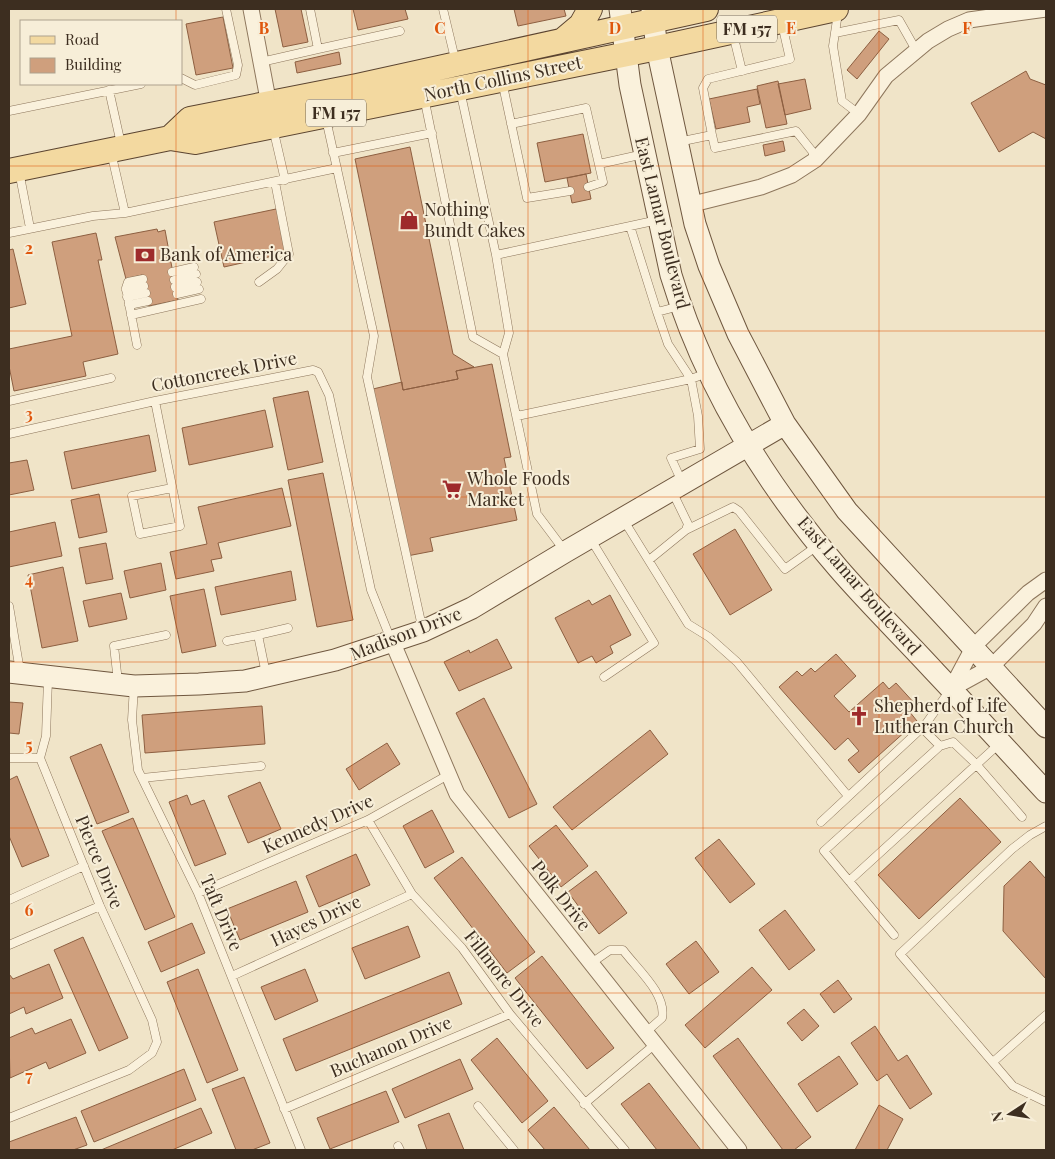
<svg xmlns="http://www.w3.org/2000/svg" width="1055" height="1159" font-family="'Playfair Display',serif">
  <rect width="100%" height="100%" fill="#f0e4c8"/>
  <path fill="#cf9f7d" stroke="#8d5f41" d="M275 9H301L308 42 283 47Z
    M353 9H405L408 19 358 30Z
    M514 9H564L566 16 518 26Z
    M223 17 233 68 196 75 186 24Z
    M879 31 889 39 857 79 847 70Z
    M339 52 341 64 297 73 295 62Z
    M1026 71 1030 79 1046 85V139L1033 132 999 152 971 103Z
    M805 79 811 109 785 115 778 84Z
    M778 81 787 124 766 128 757 86Z
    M757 89 760 104 747 107 750 122 716 129 709 99Z
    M583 134 591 173 545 182 537 143Z
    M783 141 785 151 765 156 763 145Z
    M410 147 453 354 474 367 456 371 458 379 403 390 355 159Z
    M586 174 591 199 572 203 567 178Z
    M276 209 279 215 286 253 224 267 214 222Z
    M157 229 158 232 165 230 178 300 149 306 142 275 126 279 115 237Z
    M96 233 102 260H98L118 354 83 362 86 376 14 391 9 366V349L72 336 52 242Z
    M13 249 26 304 9 308V250Z
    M492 364 511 457 504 458 517 520 430 538 433 551 407 556 373 389 402 382 403 390 458 379 456 371Z
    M308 391 323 462 288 470 273 398Z
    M265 410 273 447 189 465 182 428Z
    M149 435 156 471 72 489 64 452Z
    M27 460 34 490 9 495V463Z
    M323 473 353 620 317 627 288 480Z
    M282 488 291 526 218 543 222 558 211 560 214 571 176 579 170 552 207 544 198 507Z
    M99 494 107 532 79 538 71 500Z
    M55 522 62 556 9 567V532Z
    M735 529 772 590 730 615 693 554Z
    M106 543 113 579 86 584 79 548Z
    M161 563 166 590 130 598 124 571Z
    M63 567 78 641 42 648 28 575Z
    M291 571 296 600 221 615 215 587Z
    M204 589 216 646 182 653 170 596Z
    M121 593 127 619 89 627 83 601Z
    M610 595 631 635 610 646 613 653 596 663 592 656 578 663 555 618 589 600 592 605Z
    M497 639 512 668 459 691 444 662 469 650 470 653Z
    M836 654 856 676 834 696 849 712 883 682 889 689 896 683 916 705 909 711 917 721 859 773 848 760 859 751 848 738 835 750 779 687 797 671 802 676 811 668 815 672Z
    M484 698 537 804 509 818 456 713Z
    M9 702 23 703 19 734 9 733Z
    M262 706 265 744 145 753 142 715Z
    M650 730 668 754 572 830 553 807Z
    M387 743 400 764 359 790 346 769Z
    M101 744 129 812 97 824 70 757Z
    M17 776 49 856 22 867 9 836V780Z
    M260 782 281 829 248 843 228 796Z
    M187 795 191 805 204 800 226 854 195 866 169 802Z
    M960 798 1001 842 919 919 878 875Z
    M432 810 454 852 425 868 403 826Z
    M133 818 175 917 145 930 102 831Z
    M556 825 588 866 561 887 529 846Z
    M719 839 755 884 730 903 695 858Z
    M356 854 370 885 319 907 306 876Z
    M462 857 535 952 507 973 434 878Z
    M1030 861 1046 879V979L1003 931 1004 886Z
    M596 871 627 913 599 934 568 892Z
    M296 881 308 912 240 940 227 909Z
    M785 910 815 950 789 970 759 930Z
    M192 923 205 953 161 972 148 942Z
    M408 926 420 957 365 979 352 948Z
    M83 937 128 1038 99 1051 54 950Z
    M696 941 719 972 689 994 666 964Z
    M542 956 614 1048 587 1069 515 978Z
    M49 964 63 998 26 1014 24 1007 9 1014V974L13 979Z
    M752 967 772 990 705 1048 685 1025Z
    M198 969 238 1070 207 1083 167 982Z
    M305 969 318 1001 275 1020 261 987Z
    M449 972 462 1004 296 1071 283 1039Z
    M838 980 852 999 834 1013 820 994Z
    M804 1009 819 1026 802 1041 787 1023Z
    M71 1019 86 1053 49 1069 46 1062 10 1078 9 1038 32 1028 35 1034Z
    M875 1026 898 1061 907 1055 932 1094 910 1109 887 1074 877 1081 851 1043Z
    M497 1038 548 1101 522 1123 471 1060Z
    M738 1038 811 1137 794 1150H783L713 1056Z
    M839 1056 858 1084 817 1112 798 1084Z
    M460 1059 473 1089 405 1118 392 1089Z
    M184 1069 196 1100 94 1142 81 1111Z
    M244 1077 270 1143 252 1150H236L212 1089Z
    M649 1083 701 1150H657L621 1104Z
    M386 1091 399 1122 330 1149 317 1118Z
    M879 1105 903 1119 887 1150H855Z
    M554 1107 590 1150H545L528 1130Z
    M201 1108 212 1133 172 1150H101Z
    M449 1113 464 1150H427L418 1125Z
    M76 1117 87 1145 73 1150H9V1142Z"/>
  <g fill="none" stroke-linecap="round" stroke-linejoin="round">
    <defs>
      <path id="lane" d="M443 9 456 63
        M838 13 833 46 842 101 859 114
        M835 33 899 20 916 50
        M733 34 742 71
        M318 49 400 31
        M261 62 318 49 310 9
        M181 78 195 85 236 75 238 65 226 9
        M502 81 527 198 570 191
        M109 90 121 144
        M460 90 496 255 509 333 503 354
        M424 97 473 337 503 354 537 514 564 550
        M9 111 141 84
        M326 119 374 336 367 377 423 631
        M511 124 586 108 603 182 588 187
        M273 128 285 180
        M712 135 703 88 708 79 790 59 782 24
        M678 142 712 135 715 148 796 131 812 151 815 160
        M111 152 125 213
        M333 153 432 133
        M599 164 644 154
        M19 171 30 228
        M630 226 657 312
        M9 233 93 216 125 213 337 168
        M496 255 658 220
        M172 272 194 267
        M174 280 196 274
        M259 282 277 269 289 254 275 182
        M175 287 197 282
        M126 290 144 286
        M177 294 199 289
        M127 297 146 293
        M129 305 148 301
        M680 306 657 312 668 344 691 379 698 416 700 449 671 458 682 482
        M131 315 201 299
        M137 345 126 288 128 282 143 279
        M9 401 111 378
        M155 401 180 526 140 534 132 496 172 488
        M517 416 691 379 707 373
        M9 434 155 401 313 370 318 372 329 395 371 590 391 640
        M623 519 688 624 709 637 737 662 848 796
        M686 530 733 507 739 511 785 569 817 546
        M590 538 654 643 604 677
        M649 560 686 530 688 524 672 491
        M9 606 20 671
        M258 635 288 628
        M227 641 258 635 266 674
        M118 682 114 646 166 635
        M134 686 132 720 138 770 198 893 301 1150
        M922 728 940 746
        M9 758H40
        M142 778 261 766
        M368 820 412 894 462 948 510 1014 625 1150
        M821 822 925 725 950 690
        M1046 826 1030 835 1012 849 900 954 1013 1086 1046 1102
        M849 881 999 744
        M198 893 368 820 448 775
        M9 900 84 866
        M894 935 824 851 940 746 953 742 976 764 1022 817
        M9 945 100 906
        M590 964 610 950H623C637 969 667 994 662 1018L645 1033
        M232 976 412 894
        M993 1062 1046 1015
        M584 1104 654 1045
        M478 1106 514 1150
        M284 1109 510 1014
        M9 1118 129 1070 152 1053 157 1042 152 1020 100 906 40 758 46 736 48 679
        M398 1146 400 1150"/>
      <path id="street" d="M251 9 270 110
        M689 205 761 187 792 175 815 160 859 114 886 76 928 41 948 29 969 20 1046 9
        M392 641 457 794 739 1150
        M951 689 974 646 1028 593 1046 580
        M951 689 991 667 1034 624 1046 606"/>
      <path id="secondary" d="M620 9 630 85 671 275C704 384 764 482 838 568 869 604 904 638 936 673 973 712 1009 752 1046 792
        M652 9 657 48 695 224 709 266 738 334 785 424 847 511 1046 727
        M9 672 134 686 199 684 245 681 335 660 423 631 472 608 565 552 785 424"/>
      <path id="primary" d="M562 41 581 25 590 9
        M170 138 190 119 357 86 706 9
        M9 171 170 138 195 142 657 48 836 9"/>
    </defs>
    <use href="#lane" stroke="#8d765c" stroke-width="9"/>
    <use href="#street" stroke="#8d765c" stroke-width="17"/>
    <use href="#secondary" stroke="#6f573f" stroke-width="23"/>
    <use href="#primary" stroke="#5b4430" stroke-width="26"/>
    <use href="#lane" stroke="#faf1dc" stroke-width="8"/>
    <use href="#street" stroke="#faf1dc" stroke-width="15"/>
    <use href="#secondary" stroke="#faf1dc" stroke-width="21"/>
    <use href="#primary" stroke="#f3d9a0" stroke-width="24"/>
  </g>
  <path fill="none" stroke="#df570d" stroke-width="1" stroke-opacity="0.55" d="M176 9V21M352 9V1150M528 9V1150M703 9V1150M879 9V1150M176 84V1150M9 166H1046M9 331H1046M9 497H1046M9 662H1046M9 828H1046M9 993H1046"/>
  <defs>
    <symbol id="shop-bare" viewBox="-9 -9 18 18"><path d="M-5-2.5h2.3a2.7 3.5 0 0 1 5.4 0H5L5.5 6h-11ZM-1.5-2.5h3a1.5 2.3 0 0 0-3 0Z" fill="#9e2a2b" stroke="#f7eed8" stroke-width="2.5" paint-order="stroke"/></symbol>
    <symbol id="bank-bare" viewBox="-9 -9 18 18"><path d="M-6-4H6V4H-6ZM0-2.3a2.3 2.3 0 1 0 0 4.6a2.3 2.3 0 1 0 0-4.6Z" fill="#9e2a2b" stroke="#f7eed8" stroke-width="2.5" paint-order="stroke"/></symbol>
    <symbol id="supermarket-bare" viewBox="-9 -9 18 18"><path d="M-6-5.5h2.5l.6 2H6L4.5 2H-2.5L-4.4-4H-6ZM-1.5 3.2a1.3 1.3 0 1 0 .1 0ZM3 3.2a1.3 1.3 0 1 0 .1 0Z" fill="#9e2a2b" stroke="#f7eed8" stroke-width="2.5" paint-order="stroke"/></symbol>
    <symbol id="church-bare" viewBox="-9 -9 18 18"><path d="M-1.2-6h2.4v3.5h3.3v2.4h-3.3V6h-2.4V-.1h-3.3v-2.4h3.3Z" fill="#9e2a2b" stroke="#f7eed8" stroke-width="2.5" paint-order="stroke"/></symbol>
  </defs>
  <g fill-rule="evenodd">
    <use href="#shop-bare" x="395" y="206" width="28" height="28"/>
    <use href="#bank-bare" x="131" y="241" width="28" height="28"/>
    <use href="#supermarket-bare" x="438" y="475" width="28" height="28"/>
    <use href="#church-bare" x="845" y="702" width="28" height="28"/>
  </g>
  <g text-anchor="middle" stroke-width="4" stroke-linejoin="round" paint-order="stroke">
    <g fill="#f7eed8" stroke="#756857" stroke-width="1">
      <rect x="717" y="15.5" width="60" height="27" rx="4"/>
      <rect x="306" y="99.5" width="60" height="27" rx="4"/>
    </g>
    <g font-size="16" font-weight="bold" fill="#3d2e20">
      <text x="747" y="35">FM 157</text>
      <text x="336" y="119">FM 157</text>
    </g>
    <g font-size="18" fill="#3d2e20" stroke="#f7eed8">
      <text transform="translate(503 79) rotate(-12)" y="6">North Collins Street</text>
      <text transform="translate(662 223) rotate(76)" y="6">East Lamar Boulevard</text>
      <text transform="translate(224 372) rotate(-11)" y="6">Cottoncreek Drive</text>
      <text transform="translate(859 586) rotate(49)" y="6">East Lamar Boulevard</text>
      <text transform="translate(406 634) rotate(-21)" y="6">Madison Drive</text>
      <text transform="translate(318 824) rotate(-24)" y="6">Kennedy Drive</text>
      <text transform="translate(99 862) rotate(68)" y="6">Pierce Drive</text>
      <text transform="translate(561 896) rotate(52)" y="6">Polk Drive</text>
      <text transform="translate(221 913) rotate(67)" y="6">Taft Drive</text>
      <text transform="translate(316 921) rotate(-25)" y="6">Hayes Drive</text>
      <text transform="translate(504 979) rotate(52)" y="6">Fillmore Drive</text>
      <text transform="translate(391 1047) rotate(-23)" y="6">Buchanon Drive</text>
    </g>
    <g font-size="18" fill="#3d2e20" stroke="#f7eed8" text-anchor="start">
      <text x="424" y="216">Nothing<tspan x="424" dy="21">Bundt Cakes</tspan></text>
      <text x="160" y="261">Bank of America</text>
      <text x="467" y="485">Whole Foods<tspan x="467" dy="21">Market</tspan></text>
      <text x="874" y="712">Shepherd of Life<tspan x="874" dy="21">Lutheran Church</tspan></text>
    </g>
  </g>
  <g font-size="16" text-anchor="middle" font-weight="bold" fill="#df570d" stroke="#f7eed8" stroke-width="4" stroke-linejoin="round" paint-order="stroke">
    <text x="264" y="34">B</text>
    <text x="440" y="34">C</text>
    <text x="615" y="34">D</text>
    <text x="791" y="34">E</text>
    <text x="967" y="34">F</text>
    <text x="29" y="254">2</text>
    <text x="29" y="420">3</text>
    <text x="29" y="585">4</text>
    <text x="29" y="751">5</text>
    <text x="29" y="916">6</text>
    <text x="29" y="1082">7</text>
  </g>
  <rect width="1055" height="1159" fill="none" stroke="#3d2e20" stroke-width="20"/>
  <rect x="20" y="20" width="162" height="65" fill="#f7eed8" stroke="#ada18e"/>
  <rect x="30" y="36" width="25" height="8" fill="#f3d9a0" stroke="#ada18e"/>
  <text x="65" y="45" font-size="15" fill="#3d2e20">Road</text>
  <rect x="30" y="58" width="25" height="15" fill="#cf9f7d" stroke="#ada18e"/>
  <text x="65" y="70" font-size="15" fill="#3d2e20">Building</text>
  <g transform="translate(1010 1114) rotate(258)" stroke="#f7eed8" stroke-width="4" paint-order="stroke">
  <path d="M0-4L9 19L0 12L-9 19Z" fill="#3d2e20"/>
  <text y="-8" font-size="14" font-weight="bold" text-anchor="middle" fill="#3d2e20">N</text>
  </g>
</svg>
